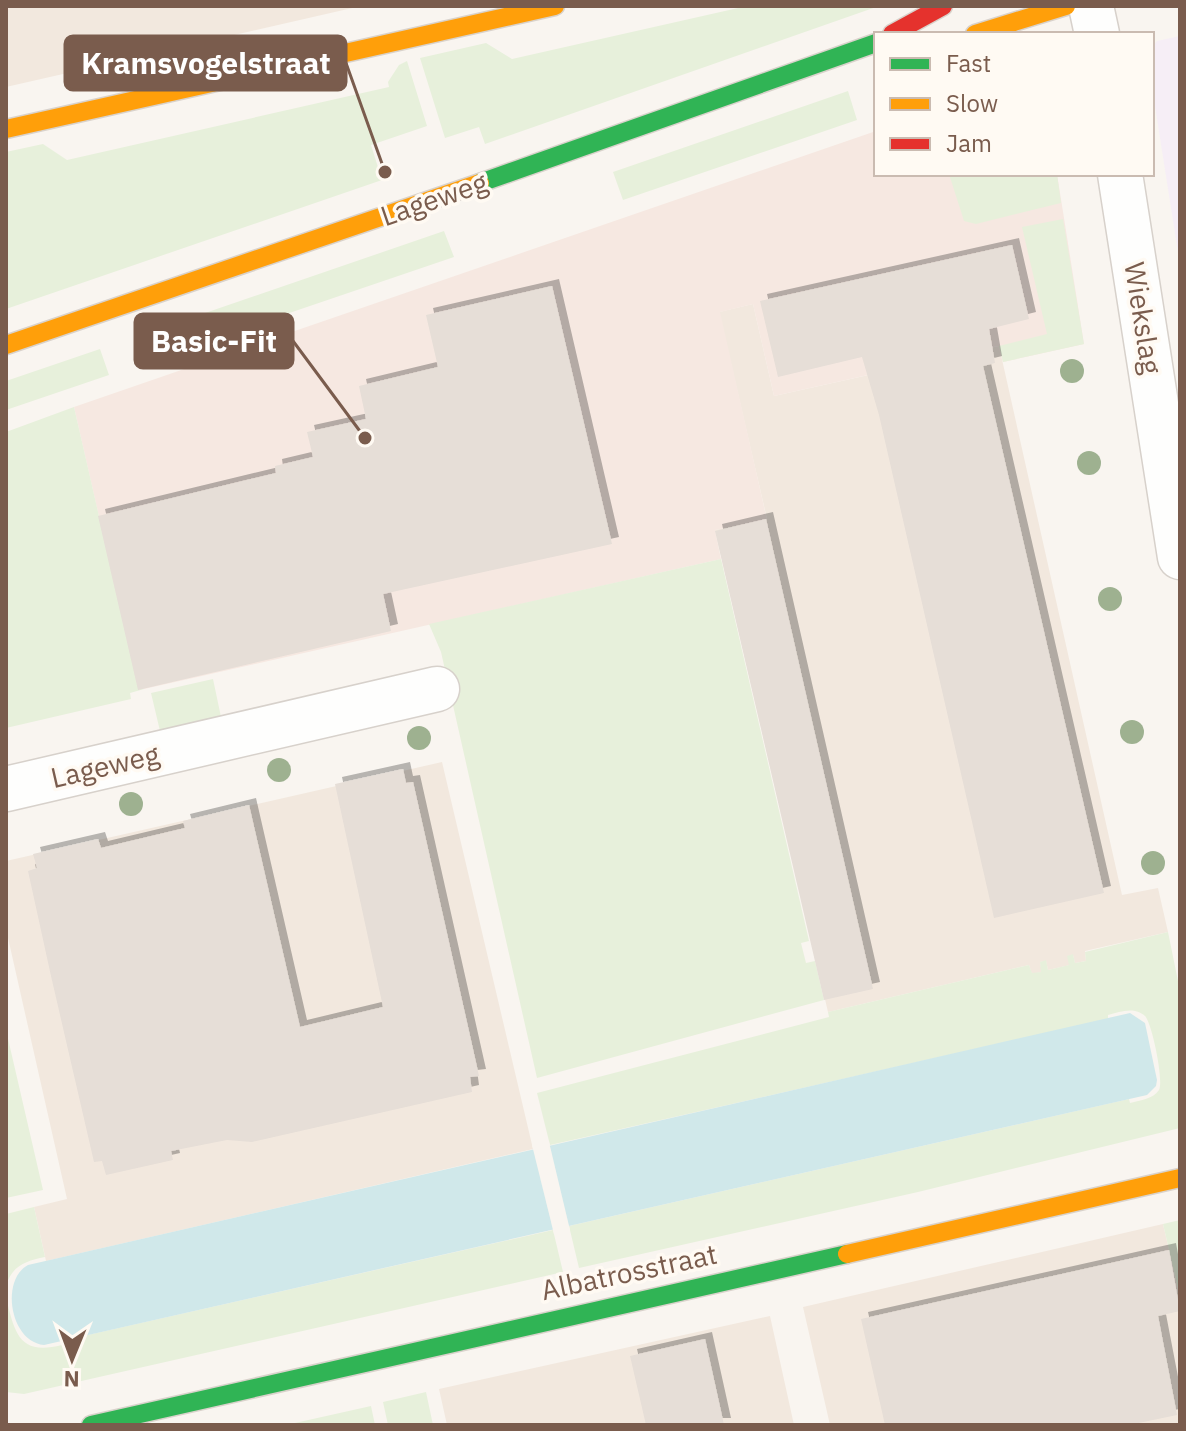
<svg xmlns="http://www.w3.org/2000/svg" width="1186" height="1431" font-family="'IBM Plex Sans',sans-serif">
  <defs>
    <filter id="shadow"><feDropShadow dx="7" dy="-7" stdDeviation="0" flood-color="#0004"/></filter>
  </defs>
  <rect width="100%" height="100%" fill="#f9f5f0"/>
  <path fill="#f2e8de" d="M6 6H361L6 87Z
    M753 304 774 396 999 346 1122 895 1158 888 1168 932 1085 951 1086 961 1075 963 1073 955 1070 965 1048 970 1046 961 1040 962 1042 972 1032 974 1029 965 828 1012 715 530 767 519 719 312Z
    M442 762 533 1149 46 1261 34 1207 67 1199 6 929V861Z
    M1163 1224 1180 1297V1425H830L803 1307Z
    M770 1316 794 1425H447L439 1389Z"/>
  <path fill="#f6e8e1" d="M876 131V174H1057L1084 344 1003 362 998 346 774 396 753 304 720 312 767 520 715 530 721 559 144 689 130 622H123L74 407Z"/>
  <path fill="#f6eef6" d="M1180 36V265L1152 87V48L1157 41Z"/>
  <path fill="#e7f0db" d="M747 6H879L485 144 479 127 445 138 420 58 486 43 512 59Z
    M407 61 427 126 371 145 382 180 6 309V152L43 144 67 160 389 87 388 82 399 65Z
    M848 91 857 120 623 200 613 172Z
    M949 174H1057L1061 203 976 224 964 221Z
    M1063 219 1084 344 1003 362 999 346 1047 334 1022 227Z
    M444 231 454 257 157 358 147 333Z
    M100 349 109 375 6 410V381Z
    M74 407 123 621H130L144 689 130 693 131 699 6 728V432Z
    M721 559 809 941 801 943 806 963 815 961 824 1000 537 1078 441 652 429 624Z
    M213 679 221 717 160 731 151 693Z
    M1168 932 1180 991V1128L918 1192 579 1268 569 1226 1129 1099 1130 1103C1141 1100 1153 1099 1159 1090 1164 1081 1152 1023 1145 1016 1134 1006 1120 1012 1108 1015V1019L550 1145 537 1093 829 1017 828 1012 1029 965 1032 973 1041 972 1040 962 1046 960 1048 970 1069 965 1067 956 1073 954 1075 963 1086 961 1085 952Z
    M6 1030 43 1190 6 1198Z
    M34 1207 45 1257C26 1261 13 1265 6 1285V1214Z
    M1180 1220V1297L1163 1224Z
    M553 1230 563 1272 24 1394 6 1392V1298C15 1333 19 1356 62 1345L61 1341Z
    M426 1392 433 1425H388L383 1402Z
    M371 1406 375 1425H286Z"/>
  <path fill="#d0e8ea" d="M1130 1013 1145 1023 1157 1080 1156 1086 1147 1095 44 1345C10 1342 0 1280 28 1265Z"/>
  <path fill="#f9f5f0" d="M549 1142 570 1230 554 1234 532 1145Z"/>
  <path fill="#e6ded7" filter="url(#shadow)" d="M1012 245 1029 319 989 329 995 363 983 366 1104 893 994 918 879 415 862 357 778 377 760 301Z
    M552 286 612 544 383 594 391 631 138 690 98 516 276 473 275 466 313 457 307 432 366 419 359 386 438 367 426 315Z
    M766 519 873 989 824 1000 715 531Z
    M403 769 406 783 413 782 479 1076 470 1077 472 1092 252 1142 227 1140 171 1151 173 1160 106 1175 102 1161 94 1162 51 976 28 871 37 868 33 854 98 839 101 848 185 828 183 821 249 805 300 1027 383 1007 335 784Z
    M1169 1250 1180 1311 1158 1316 1177 1415 1129 1425H885L861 1319Z
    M705 1339 724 1425H646L630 1356Z"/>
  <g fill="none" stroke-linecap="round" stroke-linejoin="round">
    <defs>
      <path id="street" d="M1091 6 1097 34
        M1120 174 1180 557
        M6 789 437 689"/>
      <path id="fast" d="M480 183 876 43
        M91 1425 847 1254"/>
      <path id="slow" d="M975 34 1066 6
        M6 129 555 6
        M6 345 480 183
        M847 1254 1180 1178"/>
      <path id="jam" d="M892 34 943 6"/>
    </defs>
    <use href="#street" stroke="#d7d1cb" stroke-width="47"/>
    <use href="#fast" stroke="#d9d2cb" stroke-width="21"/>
    <use href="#slow" stroke="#d9d2cb" stroke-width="21"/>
    <use href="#jam" stroke="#d9d2cb" stroke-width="21"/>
    <use href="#street" stroke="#fefefd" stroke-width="44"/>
    <use href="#fast" stroke="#30b455" stroke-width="18"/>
    <use href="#slow" stroke="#ff9f0a" stroke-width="18"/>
    <use href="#jam" stroke="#e5322d" stroke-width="18"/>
  </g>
  <g fill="#9eb190">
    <circle cx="1072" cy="371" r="12"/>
    <circle cx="1089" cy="463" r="12"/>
    <circle cx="1110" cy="599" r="12"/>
    <circle cx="1132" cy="732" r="12"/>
    <circle cx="419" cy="738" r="12"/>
    <circle cx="279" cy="770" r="12"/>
    <circle cx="131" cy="804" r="12"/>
    <circle cx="1153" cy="863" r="12"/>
  </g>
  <g text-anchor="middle" stroke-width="7" stroke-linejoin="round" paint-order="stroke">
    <g font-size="28" fill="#7a5c4d" stroke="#fffaf3">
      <text transform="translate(434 199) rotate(-19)" y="10">Lageweg</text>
      <text transform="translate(1143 318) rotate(81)" y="10">Wiekslag</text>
      <text transform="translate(105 766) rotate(-13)" y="10">Lageweg</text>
      <text transform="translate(629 1272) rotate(-12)" y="10">Albatrosstraat</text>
    </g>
  </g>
  <path fill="none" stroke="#7a5c4d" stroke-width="3" d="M385 172L346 63M365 438L293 341"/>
  <g fill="#7a5c4d" stroke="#fffaf3" stroke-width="3">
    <circle cx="385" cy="172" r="8"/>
    <circle cx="365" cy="438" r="8"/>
  </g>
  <g fill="#7a5c4d" stroke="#7a5c4d" stroke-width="3">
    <rect x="65" y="36" width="281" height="54" rx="8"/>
    <rect x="135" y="314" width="158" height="54" rx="8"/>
  </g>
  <g font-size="30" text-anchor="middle" font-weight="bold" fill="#fff">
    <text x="206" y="74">Kramsvogelstraat</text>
    <text x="214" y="352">Basic-Fit</text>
  </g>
  <rect width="1186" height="1431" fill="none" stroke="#7a5c4d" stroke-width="16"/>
  <rect x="874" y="32" width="280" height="144" fill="#fffaf3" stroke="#cabbb1" stroke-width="2"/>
  <rect x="890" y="58" width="40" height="12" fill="#30b455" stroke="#cabbb1" stroke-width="2"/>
  <text x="946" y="72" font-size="24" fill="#7a5c4d">Fast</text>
  <rect x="890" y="98" width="40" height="12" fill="#ff9f0a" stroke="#cabbb1" stroke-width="2"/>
  <text x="946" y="112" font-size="24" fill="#7a5c4d">Slow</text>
  <rect x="890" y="138" width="40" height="12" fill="#e5322d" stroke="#cabbb1" stroke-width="2"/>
  <text x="946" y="152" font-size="24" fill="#7a5c4d">Jam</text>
  <g transform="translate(72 1359) rotate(181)" stroke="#fffaf3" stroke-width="6" paint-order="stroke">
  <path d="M0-6L14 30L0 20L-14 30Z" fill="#7a5c4d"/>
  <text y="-12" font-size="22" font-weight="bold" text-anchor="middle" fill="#7a5c4d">N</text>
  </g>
</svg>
